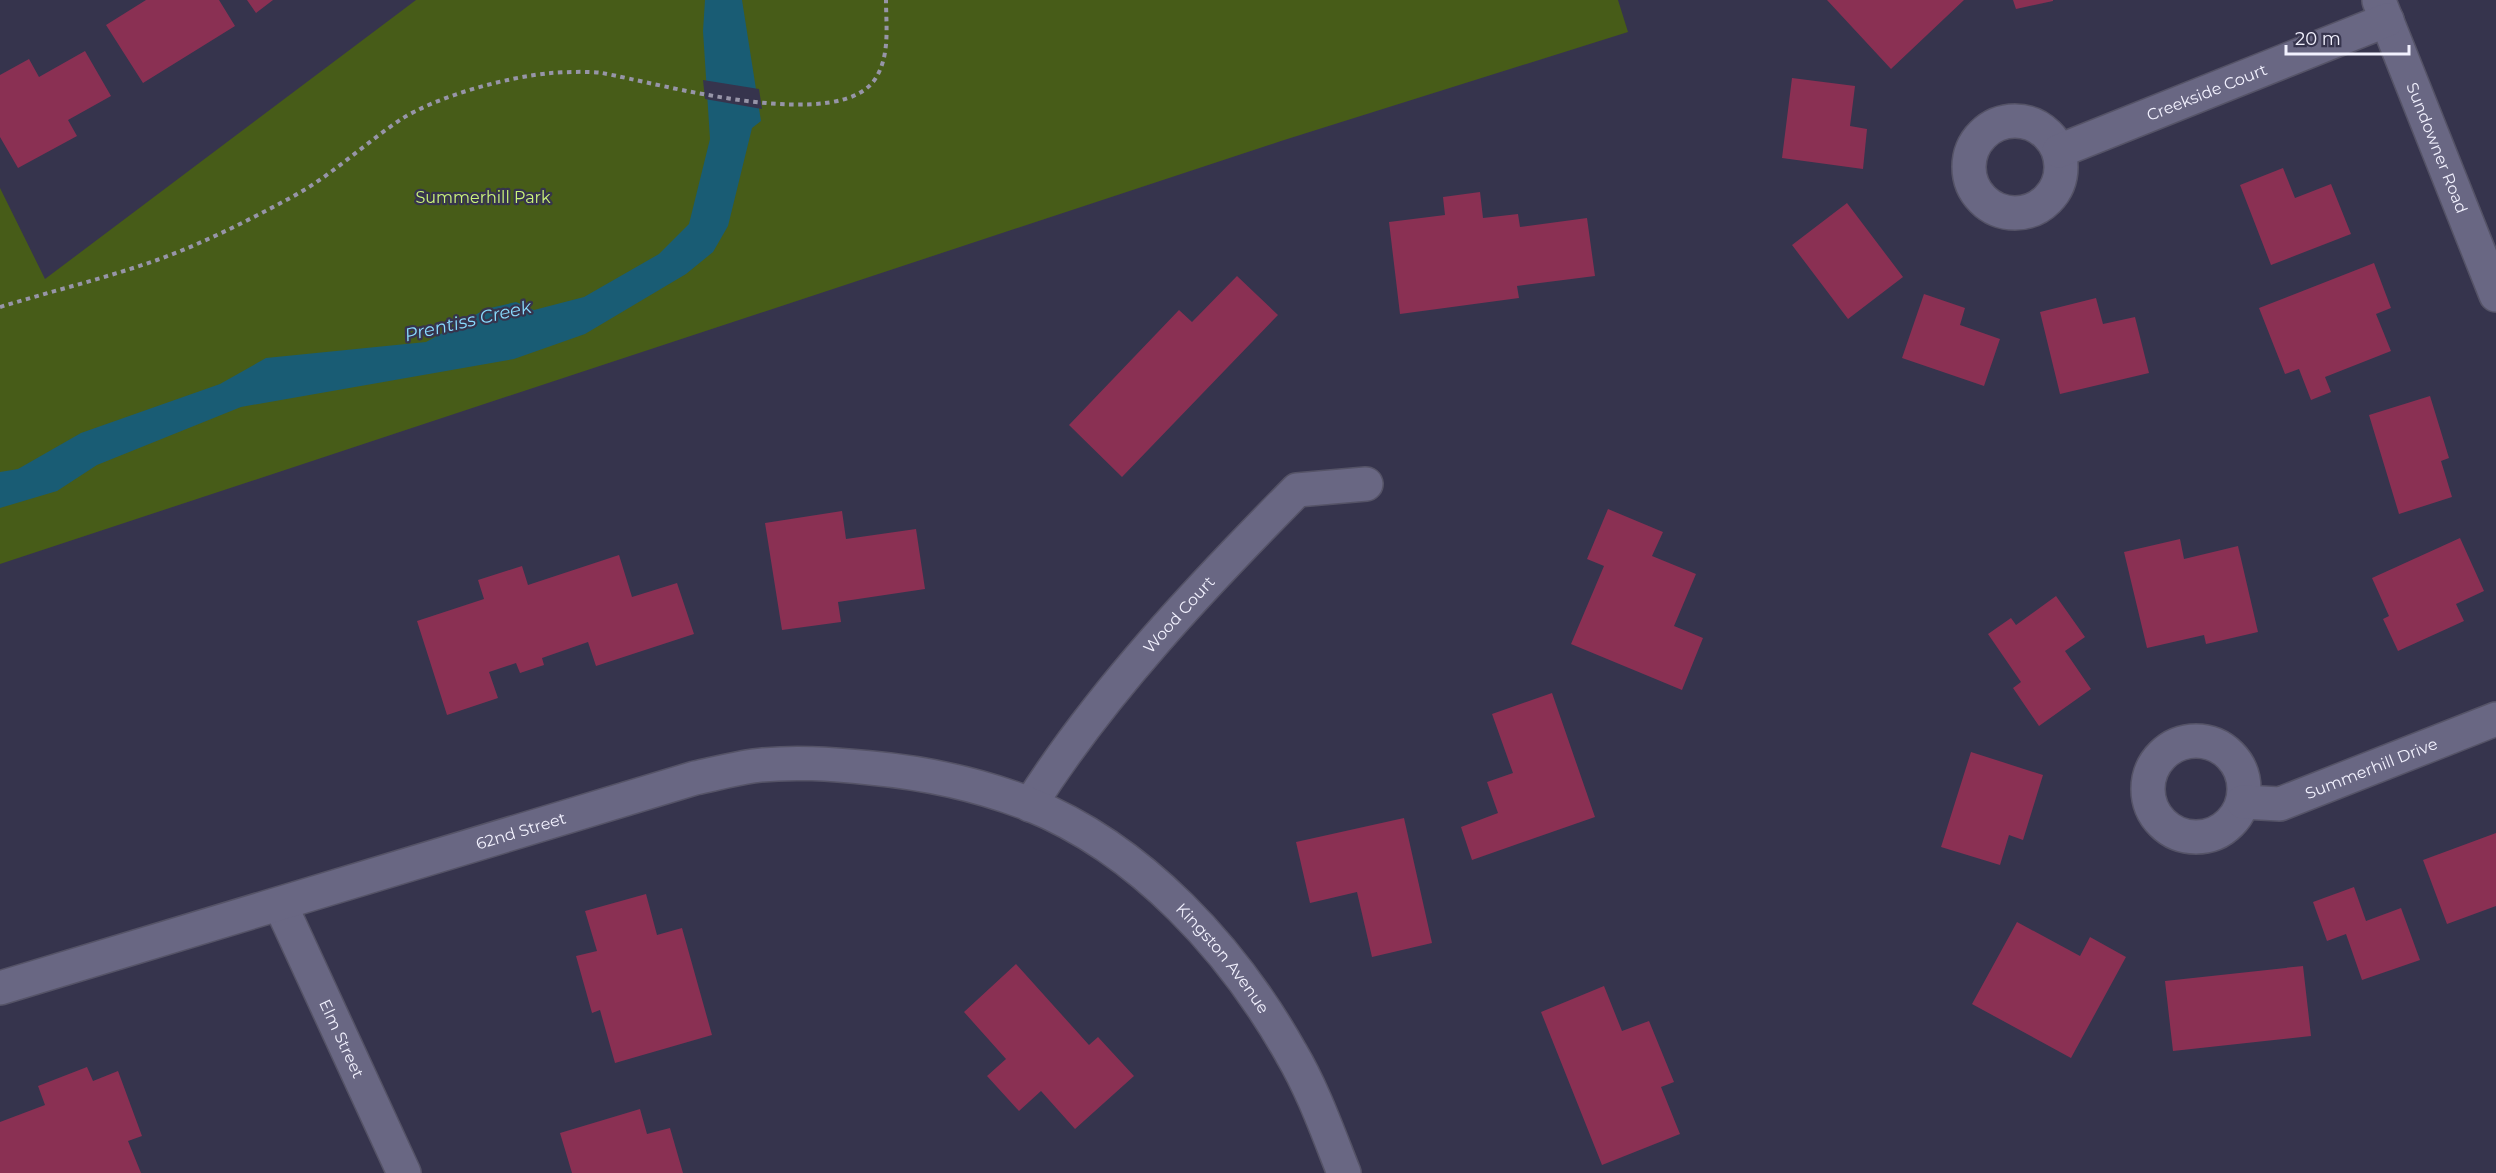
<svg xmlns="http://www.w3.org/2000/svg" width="2496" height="1173" font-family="Montserrat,sans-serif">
  <rect width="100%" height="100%" fill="#36344d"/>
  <path fill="#475c18" d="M416 0H1618L1628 32 1281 141 0 564V188L45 279Z"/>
  <path fill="#195c74" d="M705 0H742L761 121 752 128 728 226 713 252 686 274 585 334 514 359 241 407 97 465 57 491 0 508V472L18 469 81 433 220 384 266 358 426 342 486 309 516 302 534 310 584 297 659 254 689 224 710 139 703 31Z"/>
  <path fill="#36344d" d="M703 80 759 89 762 109 705 99Z"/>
  <path fill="#8a3053" d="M146 0H219L235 26 143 83 106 25Z
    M247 0H273L256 13Z
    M1827 0H1964L1891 69Z
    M2013 0H2053V1L2016 9Z
    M85 51 111 96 68 120 77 136 18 168 0 137V75L29 59 39 77Z
    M1792 78 1855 86 1850 126 1867 129 1863 169 1782 158Z
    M2283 168 2295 198 2331 184 2351 234 2271 265 2240 185Z
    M1480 192 1483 218 1518 214 1520 227 1587 218 1595 276 1517 286 1519 298 1400 314 1389 222 1445 215 1443 197Z
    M1847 203 1903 277 1848 319 1792 245Z
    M2374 263 2391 308 2376 314 2391 351 2325 377 2331 392 2311 400 2299 369 2285 374 2259 308Z
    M1237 276 1278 315 1122 477 1069 425 1179 310 1192 322Z
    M1924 294 1965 308 1960 325 2000 339 1984 386 1902 358Z
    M2096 298 2103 324 2135 317 2149 373 2060 394 2040 312Z
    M2430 396 2449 458 2441 461 2452 497 2399 514 2369 415Z
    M1608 509 1663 532 1652 556 1696 574 1674 626 1703 638 1682 690 1571 644 1604 566 1587 559Z
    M842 511 846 539 916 529 925 589 838 602 841 622 782 630 765 523Z
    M2460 538 2484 591 2456 604 2464 621 2398 651 2383 619 2389 616 2372 578Z
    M2180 539 2184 559 2238 546 2258 632 2206 644 2204 635 2147 648 2124 552Z
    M619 555 632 597 677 583 694 634 596 666 588 642 542 658 544 665 520 673 516 663 489 672 498 698 447 715 417 621 484 599 478 580 522 566 528 585Z
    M2056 596 2085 637 2065 651 2091 689 2039 726 2013 688 2021 682 1988 634 2011 618 2016 625Z
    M1552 693 1595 817 1472 860 1461 827 1498 813 1487 782 1513 773 1492 714Z
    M1971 752 2043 775 2023 840 2009 835 2000 865 1941 847Z
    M1404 818 1432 943 1372 957 1357 892 1310 903 1296 842Z
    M2496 833V906L2447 924 2423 860Z
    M2354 887 2366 921 2401 908 2420 960 2362 980 2346 934 2327 941 2313 902Z
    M646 894 657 935 682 928 712 1035 615 1063 600 1010 592 1013 576 956 597 951 585 911Z
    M2017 922 2080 956 2090 937 2126 957 2071 1058 1972 1004Z
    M1016 964 1089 1045 1098 1037 1134 1076 1075 1129 1041 1091 1019 1111 987 1076 1006 1059 964 1012Z
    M2303 966 2311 1036 2173 1051 2165 981Z
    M1604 986 1622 1031 1649 1021 1674 1082 1661 1087 1680 1134 1602 1165 1541 1012Z
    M87 1067 93 1081 118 1071 142 1136 128 1141 141 1173H0V1122L45 1105 38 1086Z
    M640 1109 647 1134 670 1128 683 1173H572L560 1133Z"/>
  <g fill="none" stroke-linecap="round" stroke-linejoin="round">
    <defs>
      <g id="minor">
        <path id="s1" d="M2379 1 2496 295"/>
        <circle cx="2015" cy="167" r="46"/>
        <path id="s2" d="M2059 151 2387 20"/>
        <circle cx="2196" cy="789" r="48"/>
        <path id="s3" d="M2243 802 2280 804 2496 719"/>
        <path id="s4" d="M1030 805C1102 691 1203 585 1297 490L1366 484"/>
        <path id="s5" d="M280 904 404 1173"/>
        <path id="s6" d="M0 988 695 778C714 774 733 769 753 766 792 761 832 764 871 768 925 773 978 784 1029 804 1141 849 1233 950 1291 1053 1313 1090 1328 1133 1344 1173"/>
      </g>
    </defs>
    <use href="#minor" stroke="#555367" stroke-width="36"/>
    <path stroke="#9795a8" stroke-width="4" stroke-dasharray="4.5 4.5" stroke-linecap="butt" d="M0 307C52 291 106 278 157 260 204 243 249 220 292 197 331 176 364 144 400 120 437 96 507 77 551 73 567 72 587 71 602 73 658 83 844 137 877 76 890 53 886 25 886 0"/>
    <use href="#minor" stroke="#696783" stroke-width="33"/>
  </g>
  <g text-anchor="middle" stroke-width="4.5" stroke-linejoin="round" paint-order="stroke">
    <g font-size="16" fill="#f2f1fe" stroke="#36344d">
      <text dy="6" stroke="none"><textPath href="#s2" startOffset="159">Creekside Court</textPath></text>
      <text dy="6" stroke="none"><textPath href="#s1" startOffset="158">Sundowner Road</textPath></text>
      <text dy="6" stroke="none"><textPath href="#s4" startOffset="242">Wood Court</textPath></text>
      <text dy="6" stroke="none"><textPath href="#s3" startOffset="135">Summerhill Drive</textPath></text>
      <text dy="6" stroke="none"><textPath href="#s6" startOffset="544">62nd Street</textPath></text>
      <text dy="6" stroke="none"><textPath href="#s6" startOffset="1317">Kingston Avenue</textPath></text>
      <text dy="6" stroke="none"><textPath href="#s5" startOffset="148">Elm Street</textPath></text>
    </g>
    <g font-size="16" fill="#ccf57b" stroke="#36344d">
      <text x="483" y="203">Summerhill Park</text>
    </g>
    <g font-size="18" font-style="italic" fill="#89dbfe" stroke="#36344d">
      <text transform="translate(468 321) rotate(-13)" y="6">Prentiss Creek</text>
    </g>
  </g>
  <path d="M2286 45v9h123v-9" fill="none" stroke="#f2f1fe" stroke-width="3"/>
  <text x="2295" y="45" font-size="18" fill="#f2f1fe" stroke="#36344d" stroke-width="4.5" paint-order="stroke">20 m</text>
</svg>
